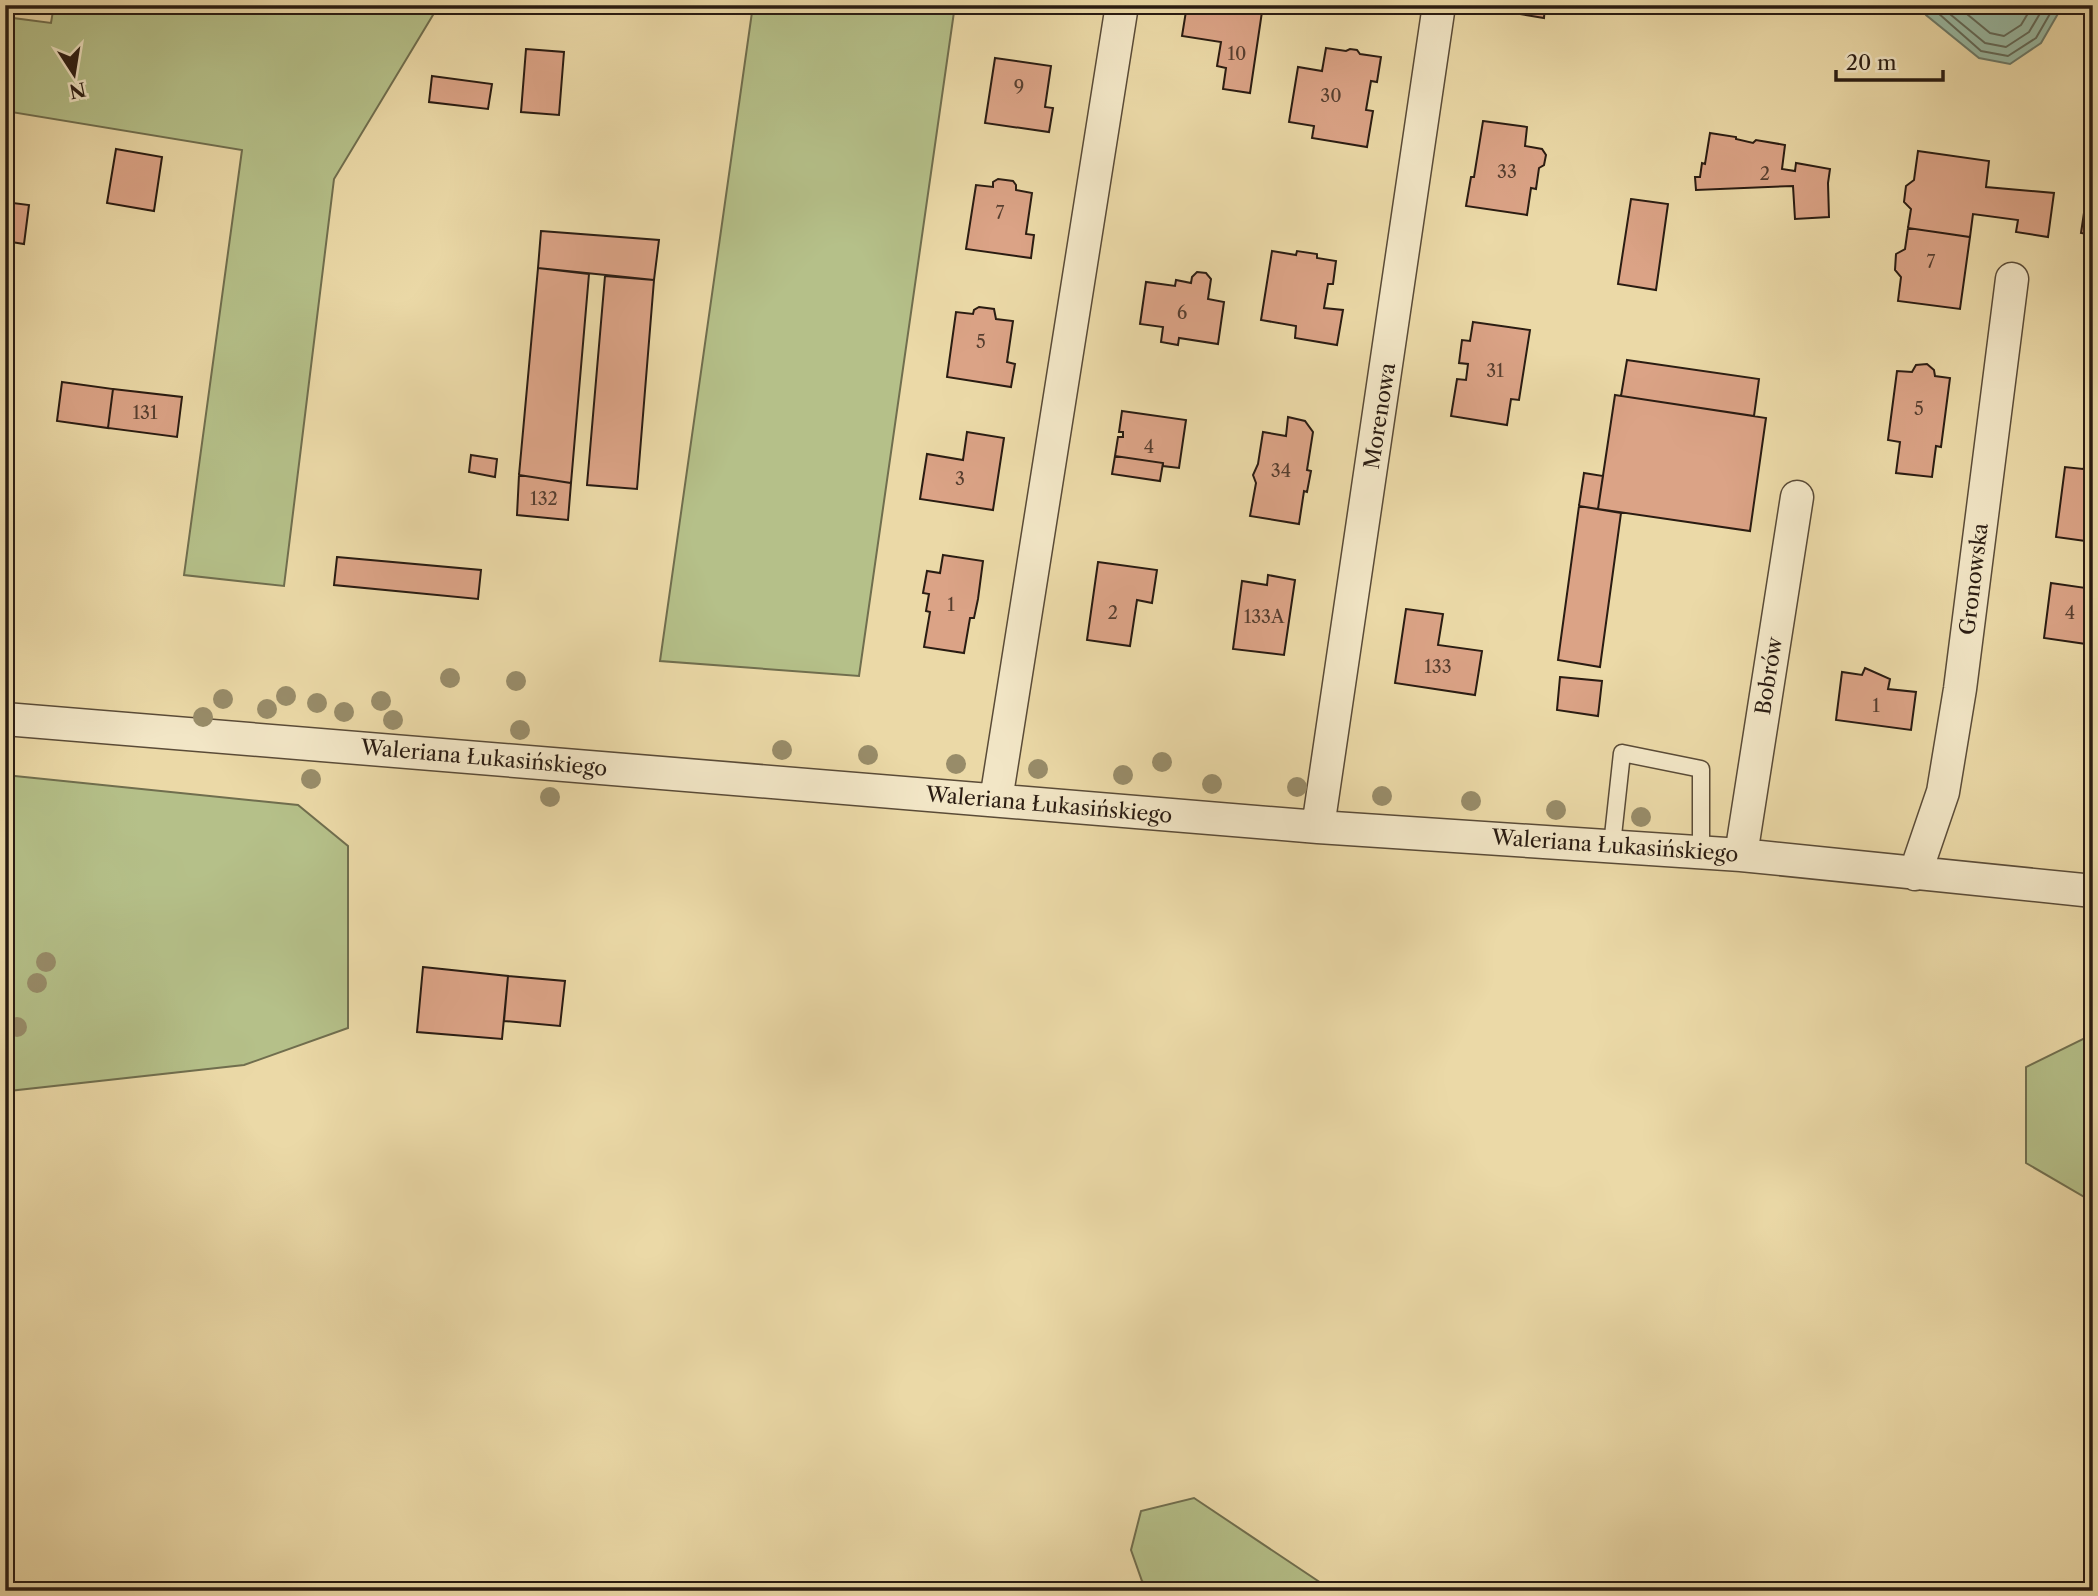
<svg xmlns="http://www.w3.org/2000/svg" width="2098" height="1596" font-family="'Libre Caslon Text',serif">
  <rect width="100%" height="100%" fill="#ebd9a7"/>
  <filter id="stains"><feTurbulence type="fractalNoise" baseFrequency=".00286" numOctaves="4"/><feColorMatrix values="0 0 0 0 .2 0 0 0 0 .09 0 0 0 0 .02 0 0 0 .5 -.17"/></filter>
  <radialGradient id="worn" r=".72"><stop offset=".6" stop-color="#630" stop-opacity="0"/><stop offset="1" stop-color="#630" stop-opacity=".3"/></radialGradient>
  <path fill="#b5c089" stroke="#706e4e" stroke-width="2" d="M54 5H439L334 179 284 586 184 575 242 150 5 111V17L51 23Z
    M753 5H955L859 676 660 661Z
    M5 775 298 805 348 846V1028L244 1065 9 1091 5 1097Z
    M2089 1036 2093 1038V1202L2026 1163V1067Z
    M1194 1498 1333 1591H1157L1142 1581 1131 1550 1141 1511Z"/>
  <path fill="#99baa4" stroke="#6d7b6a" stroke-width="2" d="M1920 5H2063L2041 43 2010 64 1979 58 1926 15Z"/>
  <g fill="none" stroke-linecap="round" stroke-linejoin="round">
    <path stroke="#626b5b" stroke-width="2" d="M1929 5 1981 51 2008 56 2036 38 2055 5
      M1939 5 1985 43 2006 47 2029 32 2045 5
      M1956 5 1990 33 2004 36 2021 25 2033 5"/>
  </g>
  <path fill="#dba386" stroke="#2a1c12" stroke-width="2" d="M1187 5H1263L1250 93 1223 89 1226 68 1217 66 1221 42 1182 36Z
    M1496 5H1545L1544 18 1495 10Z
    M1326 48 1346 51 1350 49 1357 50 1360 54 1381 57 1377 82 1371 81 1366 110 1373 111 1367 147 1312 138 1314 126 1289 122 1298 67 1322 71Z
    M526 49 564 52 559 115 521 112Z
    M995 58 1051 66 1045 107 1053 108 1049 132 985 123Z
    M432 76 492 84 488 109 429 102Z
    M1483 121 1527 127 1525 146 1542 149 1546 155 1544 165 1539 168 1536 189 1531 188 1527 215 1466 206 1471 177H1474Z
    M1710 133 1736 137V139L1753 143 1756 140 1785 145 1782 169 1795 171 1796 163 1830 169 1828 183 1829 217 1795 219 1793 186 1696 190 1695 177H1700L1702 163 1705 164Z
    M116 149 162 157 154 211 107 203Z
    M1918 151 1989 161 1986 187 2054 193 2048 237 2016 232 2018 220 1973 214 1970 237 1908 228 1911 209 1904 202 1906 186 1914 180Z
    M998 179 1013 181 1016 185V190L1032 193 1026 234 1034 235 1031 258 966 249 976 185 993 187V182Z
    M2088 186H2093V235L2081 233Z
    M1631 199 1668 204 1656 290 1618 284Z
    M5 202 29 205 24 244 5 241Z
    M1908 228 1970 237 1960 309 1898 301 1901 277 1895 270 1896 254 1905 249Z
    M541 231 659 240 654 280 538 268Z
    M1272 251 1296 255 1297 251 1317 254V258L1336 261 1333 284H1328L1324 308 1343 310 1337 345 1295 338 1296 326 1261 320Z
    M538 268 589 274 571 483 519 475Z
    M1197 272 1206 273 1211 279 1208 299 1224 302 1218 344 1179 338 1178 345 1161 342 1163 327 1140 324 1146 282 1175 286 1176 280 1191 283 1192 277Z
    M605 276 654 280 637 489 587 485Z
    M979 307 994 309 996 319 1013 321 1007 362 1015 364 1011 387 947 377 956 312 973 314 974 310Z
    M5 319 13 321 7 370H5Z
    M1473 322 1530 330 1519 400 1511 399 1507 425 1451 416 1457 379 1466 380 1468 364 1459 363 1462 340 1470 341Z
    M1627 360 1759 379 1754 416 1621 396Z
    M1927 364 1934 370 1935 376 1950 378 1941 447 1936 446 1932 477 1896 473 1900 442 1888 440 1897 371 1912 372 1916 365Z
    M62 382 113 389 108 428 57 421Z
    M113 389 182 397 177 437 108 428Z
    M1615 395 1766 418 1750 531 1598 509Z
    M1122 411 1186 420 1179 468 1163 466V463L1115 456 1118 437H1123V432H1119Z
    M1288 417 1305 421 1313 432 1307 470 1311 471 1307 492 1304 491 1299 524 1250 516 1256 483 1253 475 1258 464 1263 432 1286 436Z
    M967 432 1004 438 993 510 920 499 927 454 963 460Z
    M471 455 497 459 495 477 469 472Z
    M1115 456 1163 463 1160 481 1112 474Z
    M2089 461 2093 462V542L2056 537 2065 467 2083 469Z
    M1584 473 1603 476 1598 509 1579 506Z
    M519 475 571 483 568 520 517 515Z
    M1579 506 1621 513 1600 667 1558 660Z
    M943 555 983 561 978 599 974 618H970L964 653 924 647 930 612 926 611 929 594 923 593 927 571 940 573Z
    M337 557 481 570 478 599 334 585Z
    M1098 562 1157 570 1152 603 1137 600 1130 646 1087 640Z
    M1268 575 1295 580 1284 655 1233 649 1242 581 1267 585Z
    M2051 583 2093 589V645L2044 638Z
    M1406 609 1443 614 1438 645 1482 651 1475 695 1395 683Z
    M1865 668 1890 679 1888 689 1916 692 1911 730 1836 720 1842 672 1862 675Z
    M1560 677 1602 681 1598 716 1557 710Z
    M423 967 508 976 502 1039 417 1032Z
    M508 976 565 981 560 1026 504 1021Z"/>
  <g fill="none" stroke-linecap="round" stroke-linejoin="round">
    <defs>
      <path id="lane" d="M1612 845 1622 753 1701 769V852"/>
      <path id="street" d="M5 719 1318 827 1741 855 2093 891
        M996 800 1122 5
        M1318 827 1439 5
        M1741 855 1797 497
        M1915 874 1943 792 1960 689 2012 279"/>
    </defs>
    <use href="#lane" stroke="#5a4b37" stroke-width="19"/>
    <use href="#street" stroke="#5a4b37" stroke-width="35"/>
    <use href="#lane" stroke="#f2e6c6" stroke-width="16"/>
    <use href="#street" stroke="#f2e6c6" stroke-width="32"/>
  </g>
  <g fill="#988c69">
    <circle cx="450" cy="678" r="10"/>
    <circle cx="516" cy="681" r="10"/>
    <circle cx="286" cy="696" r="10"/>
    <circle cx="223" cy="699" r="10"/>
    <circle cx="381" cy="701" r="10"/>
    <circle cx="317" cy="703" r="10"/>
    <circle cx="267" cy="709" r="10"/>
    <circle cx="344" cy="712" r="10"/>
    <circle cx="203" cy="717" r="10"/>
    <circle cx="393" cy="720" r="10"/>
    <circle cx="520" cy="730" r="10"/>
    <circle cx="782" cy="750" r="10"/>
    <circle cx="868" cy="755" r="10"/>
    <circle cx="1162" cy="762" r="10"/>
    <circle cx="956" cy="764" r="10"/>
    <circle cx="1038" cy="769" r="10"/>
    <circle cx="1123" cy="775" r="10"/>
    <circle cx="311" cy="779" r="10"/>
    <circle cx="1212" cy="784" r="10"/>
    <circle cx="1297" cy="787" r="10"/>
    <circle cx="1382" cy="796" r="10"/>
    <circle cx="550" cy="797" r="10"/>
    <circle cx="1471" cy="801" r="10"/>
    <circle cx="1556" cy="810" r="10"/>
    <circle cx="1641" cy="817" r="10"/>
    <circle cx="46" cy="962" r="10"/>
    <circle cx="37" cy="983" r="10"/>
    <circle cx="17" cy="1027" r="10"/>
  </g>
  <g text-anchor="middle" stroke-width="5" stroke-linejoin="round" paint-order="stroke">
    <g font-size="18" fill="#563e2f">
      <text x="1237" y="60">10</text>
      <text x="1019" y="93">9</text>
      <text x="1331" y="102">30</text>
      <text x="1507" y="178">33</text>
      <text x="1765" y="180">2</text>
      <text x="1000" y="219">7</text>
      <text x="1931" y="268">7</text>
      <text x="1182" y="319">6</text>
      <text x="981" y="348">5</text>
      <text x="1495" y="377">31</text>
      <text x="1919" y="415">5</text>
      <text x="145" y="419">131</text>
      <text x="1149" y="453">4</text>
      <text x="1281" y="477">34</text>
      <text x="960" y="485">3</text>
      <text x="544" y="505">132</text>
      <text x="951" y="611">1</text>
      <text x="1113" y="619">2</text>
      <text x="2070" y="619">4</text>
      <text x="1264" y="623">133A</text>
      <text x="1438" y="673">133</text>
      <text x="1876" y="712">1</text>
    </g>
    <g font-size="21" fill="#2a1c12" stroke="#f2e6c6">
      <text transform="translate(1380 416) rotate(-81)" y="7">Morenowa</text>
      <text transform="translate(1974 579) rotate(-83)" y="7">Gronowska</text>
      <text transform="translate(1769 676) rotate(-81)" y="7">Bobrów</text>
      <text transform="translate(484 758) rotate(5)" y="7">Waleriana Łukasińskiego</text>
      <text transform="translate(1049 805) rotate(5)" y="7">Waleriana Łukasińskiego</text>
      <text transform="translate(1615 846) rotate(4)" y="7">Waleriana Łukasińskiego</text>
    </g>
  </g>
  <rect width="2098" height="1596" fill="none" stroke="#ebd9a7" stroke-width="28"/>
  <rect x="7" y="7" width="2084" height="1582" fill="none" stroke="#2a1c12" stroke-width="3.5"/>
  <rect x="14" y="14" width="2070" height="1568" fill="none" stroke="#2a1c12" stroke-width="2"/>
  <g transform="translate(74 74) rotate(168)" stroke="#f2e6c6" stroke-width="5" paint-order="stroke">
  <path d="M0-5L12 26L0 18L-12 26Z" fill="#2a1c12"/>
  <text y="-10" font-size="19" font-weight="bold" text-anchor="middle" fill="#2a1c12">N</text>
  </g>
  <path d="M1836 70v10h107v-10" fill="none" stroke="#2a1c12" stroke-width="3.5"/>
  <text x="1846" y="70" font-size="21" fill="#2a1c12" stroke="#f2e6c6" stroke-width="5" paint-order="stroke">20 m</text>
  <rect width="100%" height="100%" filter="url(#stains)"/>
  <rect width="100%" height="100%" fill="url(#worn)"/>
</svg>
